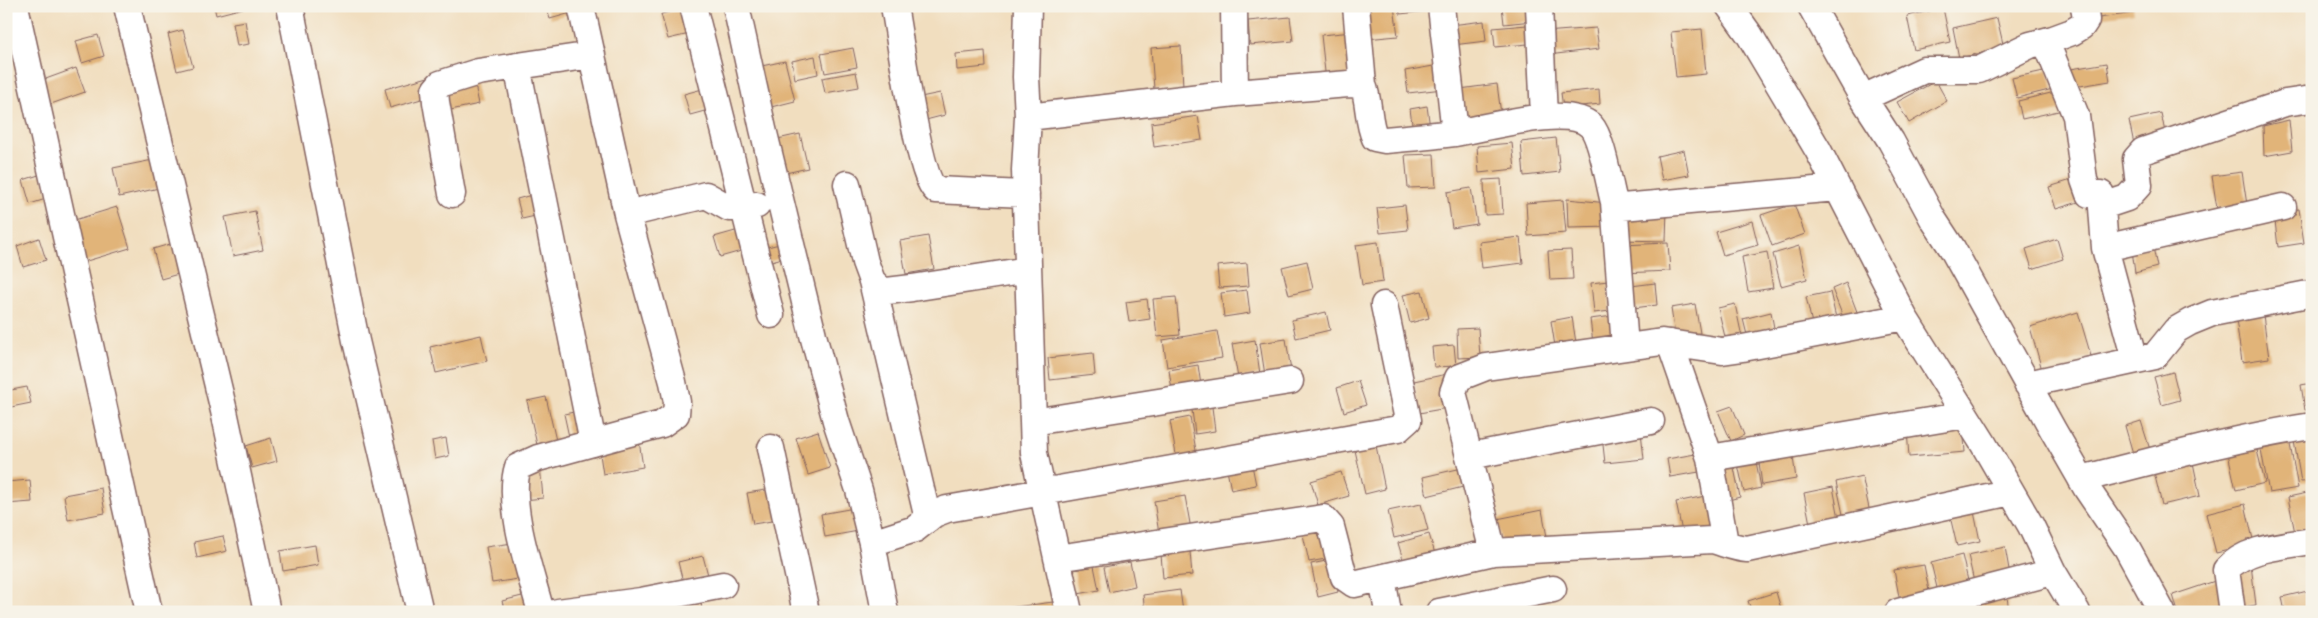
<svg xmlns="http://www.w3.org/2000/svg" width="2318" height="618" font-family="'Architects Daughter',sans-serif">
  <rect width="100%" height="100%" fill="#f7f3e8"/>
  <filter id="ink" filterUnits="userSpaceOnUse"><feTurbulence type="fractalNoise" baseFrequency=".02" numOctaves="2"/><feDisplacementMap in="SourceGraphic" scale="10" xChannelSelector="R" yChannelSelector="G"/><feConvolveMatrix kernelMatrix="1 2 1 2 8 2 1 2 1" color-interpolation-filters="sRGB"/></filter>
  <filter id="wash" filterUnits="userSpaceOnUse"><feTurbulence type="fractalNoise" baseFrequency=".0096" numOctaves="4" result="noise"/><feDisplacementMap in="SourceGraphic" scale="20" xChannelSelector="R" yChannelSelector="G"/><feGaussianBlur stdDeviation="1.12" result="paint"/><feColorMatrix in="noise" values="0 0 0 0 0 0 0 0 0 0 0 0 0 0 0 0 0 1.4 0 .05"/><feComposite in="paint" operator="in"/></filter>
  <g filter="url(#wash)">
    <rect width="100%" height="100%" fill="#f1debf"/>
    <g id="blocks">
      <path fill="#e1b479" d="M214 6H247V7L216 15Z
        M546 6H569L571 13 550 19Z
        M1362 6H1394L1398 36 1366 39Z
        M1399 6H1438V10L1400 14Z
        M1502 6H1531L1532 21 1504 24Z
        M2097 6H2133L2134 13 2099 18Z
        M691 7 698 32 668 39 661 14Z
        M1943 8 1950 42 1914 50 1907 16Z
        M1290 17 1293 41 1250 45 1248 21Z
        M1997 18 2004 48 1959 58 1953 28Z
        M245 21 249 44 237 46 233 23Z
        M1484 21 1486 41 1453 45 1451 25Z
        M1538 24 1539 43 1495 47 1493 28Z
        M1596 28 1599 49 1548 55 1545 32Z
        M1702 29 1706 74 1676 77 1671 32Z
        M183 30 193 67 177 71 168 34Z
        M1353 32 1358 77 1326 81 1321 35Z
        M98 35 104 56 82 63 76 41Z
        M1181 46 1183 87 1154 89 1151 48Z
        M853 48 857 67 825 73 821 54Z
        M985 51 986 67 957 70 956 54Z
        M815 56 818 74 795 79 792 61Z
        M785 61 795 101 767 108 757 67Z
        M2107 63 2110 81 2074 87 2071 69Z
        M1439 65 1443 89 1408 93 1405 71Z
        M76 68 85 92 51 104 43 80Z
        M2048 70 2053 89 2017 98 2012 78Z
        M856 72 859 87 825 93 822 78Z
        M428 77 432 96 390 108 385 89Z
        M474 80 479 104 446 111 441 87Z
        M1936 81 1947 101 1909 123 1897 102Z
        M1497 84 1501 114 1464 119 1460 89Z
        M706 88 712 109 690 115 684 94Z
        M1599 89 1600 104 1563 108 1561 93Z
        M2059 91 2063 110 2022 119 2018 101Z
        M940 93 945 115 922 121 916 98Z
        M1427 106 1430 128 1413 131 1410 109Z
        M2161 113 2166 137 2134 144 2129 120Z
        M1198 116 1202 140 1154 147 1151 123Z
        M2289 120 2292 151 2264 156 2263 126Z
        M800 134 808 168 781 174 773 140Z
        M1556 138 1560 172 1524 176 1521 142Z
        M1512 143 1515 169 1479 173 1477 146Z
        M1684 150 1689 175 1662 180 1657 156Z
        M1434 154 1436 187 1408 188 1405 155Z
        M153 160 159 188 119 197 113 168Z
        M2242 172 2247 205 2217 209 2212 176Z
        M42 174 49 198 30 204 23 180Z
        M2078 178 2085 200 2056 209 2049 187Z
        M1501 179 1503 214 1485 215 1484 180Z
        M1471 188 1477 224 1452 228 1447 192Z
        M539 193 544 214 522 219 517 199Z
        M1567 199 1608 203 1613 227 1568 228Z
        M1563 200 1566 233 1528 236 1526 203Z
        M1794 204 1805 234 1772 246 1761 215Z
        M1405 205 1408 230 1380 233 1377 208Z
        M117 207 130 248 80 263 68 222Z
        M1667 208 1666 241 1620 240 1619 213Z
        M2299 209 2304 243 2278 247 2274 212Z
        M255 211 263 250 233 256 225 217Z
        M1752 221 1758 245 1723 255 1716 232Z
        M746 228 752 248 720 257 714 237Z
        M928 236 934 269 906 274 900 241Z
        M1520 237 1523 263 1482 268 1479 242Z
        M39 238 46 260 23 267 17 246Z
        M2057 239 2063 259 2032 269 2026 249Z
        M177 242 185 272 161 279 153 249Z
        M787 242 790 256 764 263 760 249Z
        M1378 242 1383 282 1362 285 1356 245Z
        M1668 243 1670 271 1622 273 1621 245Z
        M1799 246 1807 279 1781 286 1773 254Z
        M2153 247 2157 267 2135 273 2132 250Z
        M1571 250 1573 279 1550 280 1548 251Z
        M1767 252 1773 288 1748 292 1742 257Z
        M1307 261 1313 289 1289 295 1282 267Z
        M1247 263 1249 286 1219 288 1217 266Z
        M1608 281 1610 311 1594 313 1591 283Z
        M1655 283 1657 305 1626 309 1623 287Z
        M1846 283 1859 317 1845 322 1832 289Z
        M1247 290 1250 313 1224 317 1221 293Z
        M1422 291 1429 318 1410 323 1403 295Z
        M1830 292 1837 322 1813 328 1806 297Z
        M1176 297 1180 335 1157 337 1153 299Z
        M1147 299 1150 319 1129 322 1126 302Z
        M1695 304 1700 333 1675 336 1671 308Z
        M1735 304 1742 337 1726 341 1718 308Z
        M2262 308 2269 358 2242 362 2235 312Z
        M1326 312 1330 330 1296 338 1292 320Z
        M1771 312 1775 333 1748 339 1743 319Z
        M2078 312 2091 356 2042 370 2030 327Z
        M1621 315 1623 339 1593 343 1590 319Z
        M1572 317 1576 343 1555 346 1551 321Z
        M1478 328 1480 357 1458 358 1457 329Z
        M1217 331 1222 358 1167 367 1163 340Z
        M481 335 487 361 436 373 430 347Z
        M1286 339 1291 371 1265 375 1260 343Z
        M1255 340 1260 374 1238 378 1232 344Z
        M1454 345 1456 366 1434 367 1432 347Z
        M1093 353 1095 375 1050 380 1048 358Z
        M1198 365 1202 392 1173 397 1169 370Z
        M2173 372 2180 400 2162 405 2154 377Z
        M1447 374 1453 407 1419 413 1414 381Z
        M1358 381 1366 405 1344 412 1337 388Z
        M2312 383V409L2305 410 2301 385Z
        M27 387 31 403 6 408V391Z
        M546 397 557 445 538 449 527 401Z
        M1732 406 1744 435 1731 441 1718 411Z
        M1212 407 1215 431 1195 434 1192 410Z
        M584 410 591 442 571 446 564 414Z
        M1190 417 1197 456 1177 460 1170 421Z
        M2141 421 2151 453 2134 457 2125 426Z
        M1963 425 1965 452 1909 457 1907 430Z
        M818 431 830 468 808 475 796 438Z
        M1641 432 1644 459 1605 463 1602 436Z
        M2312 432V481L2301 482 2293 435Z
        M271 438 277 461 252 468 246 446Z
        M446 438 449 456 435 459 432 441Z
        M2289 439 2298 488 2269 493 2260 444Z
        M639 441 643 467 603 474 599 448Z
        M1375 441 1385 489 1365 494 1354 446Z
        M2255 442 2265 483 2236 490 2227 449Z
        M1792 450 1796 479 1762 485 1758 455Z
        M1701 453 1705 471 1670 477 1667 459Z
        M1755 456 1761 488 1744 492 1737 460Z
        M1732 458 1740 497 1721 502 1714 461Z
        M2192 458 2200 496 2162 505 2153 468Z
        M1251 460 1256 485 1231 490 1226 465Z
        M540 465 543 498 524 500 520 467Z
        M1462 468 1467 486 1427 496 1423 477Z
        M1341 472 1349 496 1318 505 1311 481Z
        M1862 476 1870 513 1844 519 1836 482Z
        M30 480 32 502 6 504V482Z
        M1833 487 1839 518 1810 524 1804 493Z
        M101 488 105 513 68 520 64 495Z
        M778 488 784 519 753 524 747 493Z
        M2312 492V530L2295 533 2288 497Z
        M1715 494 1722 529 1683 537 1676 502Z
        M1185 496 1191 529 1159 534 1154 501Z
        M1421 504 1428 530 1394 538 1388 511Z
        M2245 504 2254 544 2216 553 2206 514Z
        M860 507 864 530 825 537 821 514Z
        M1973 507 1980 541 1957 546 1949 512Z
        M1542 510 1547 537 1502 546 1497 519Z
        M1324 526 1331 558 1309 562 1302 530Z
        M1429 534 1436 557 1405 566 1398 543Z
        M223 536 227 551 197 558 194 542Z
        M1189 540 1192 575 1163 578 1160 543Z
        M519 542 525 578 492 583 486 547Z
        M315 545 318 565 283 571 280 551Z
        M2005 547 2010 575 1974 582 1968 555Z
        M1962 555 1969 585 1938 592 1931 563Z
        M703 556 708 575 683 582 678 562Z
        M1331 560 1338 592 1318 597 1311 564Z
        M1130 562 1135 586 1109 592 1104 567Z
        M1924 565 1930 596 1900 602 1894 570Z
        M2251 565 2256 605 2237 608 2233 569Z
        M1094 566 1099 590 1078 594 1074 570Z
        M2218 580 2227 612H2178L2173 595Z
        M2006 589 2009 612H1973L1971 594Z
        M1180 590 1183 612H1145L1143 595Z
        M2312 590V612H2285L2282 597Z
        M1776 592 1782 612H1752L1748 601Z
        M526 595 530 612H505L502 601Z
        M701 602 702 612H683L682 605Z
        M1053 602 1054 612H999V609Z"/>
    </g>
  </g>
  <g filter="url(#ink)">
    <use href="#blocks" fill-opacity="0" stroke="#84625f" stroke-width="1"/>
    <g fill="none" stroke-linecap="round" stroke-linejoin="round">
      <defs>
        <path id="minor" d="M15 6 149 612
          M127 6 224 411 267 612
          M290 6 356 341 420 612
          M693 6 771 315
          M736 6 763 129 813 335 836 421 859 490 872 543 885 612
          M894 6C900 37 918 176 936 190L1026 194
          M1028 6 1026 77 1028 117 1025 170 1034 453 1069 612
          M1234 6 1235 93
          M1356 6 1363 85
          M1441 6 1455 133
          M1539 6 1544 117
          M1729 6 1749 34 1818 150 1904 317 1983 443 2031 526 2053 572 2077 612
          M1811 6 1863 98 1891 141 1933 219 1952 248 2053 430 2087 489 2127 548 2162 612
          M2053 39 2072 32 2082 26 2086 20 2084 6
          M517 66 593 443
          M1863 98 1924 70H1979L2030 45 2053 39 2048 47 2076 116 2084 180 2089 194H2101L2103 206 2127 198 2139 185 2136 159 2143 151 2285 103 2312 99
          M1028 117 1235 93 1349 84 1363 85C1370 102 1367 121 1375 138L1385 140C1408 138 1431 136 1454 133 1484 129 1569 103 1591 126 1602 138 1609 184 1614 202L1622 207 1837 188
          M847 184 865 262 872 281 880 289 887 291 912 288 1028 270
          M452 194 436 102 435 90 440 84 478 72 592 55
          M2101 194 2105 248 2135 360
          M1614 202 1625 347
          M627 214 706 195 729 208 757 205
          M2105 248 2283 207
          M872 281 928 519
          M1670 343 1710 458 1725 543
          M2027 384 2155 356 2176 330 2190 322 2212 313 2308 294
          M1033 422 1290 381
          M771 448 806 612
          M1470 456 1651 421
          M1710 458 1965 415
          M2081 479C2158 460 2233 438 2312 426
          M872 543 915 529 934 514 947 509 1398 429 1408 420 1384 305
          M1493 552 1453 392 1458 378 1486 367 1662 342 1722 351 1743 348 1904 317
          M1057 558 1323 518 1331 527 1344 577 1354 584 1493 552 1712 540C1724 543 1734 548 1747 549L2011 492
          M1382 578 1388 612
          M541 612C531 574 506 503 518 467L538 458 662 424 676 414 677 402 673 382 627 214 581 6
          M558 612 641 601 723 585
          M1439 612 1553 589
          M1898 612 2053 572
          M2232 612 2226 570C2246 547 2284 546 2312 541"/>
      </defs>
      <use href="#minor" stroke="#84625f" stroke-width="29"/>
      <use href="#minor" stroke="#fff" stroke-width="26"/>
    </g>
  </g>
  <rect width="2318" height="618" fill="none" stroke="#f7f3e8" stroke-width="25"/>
</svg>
